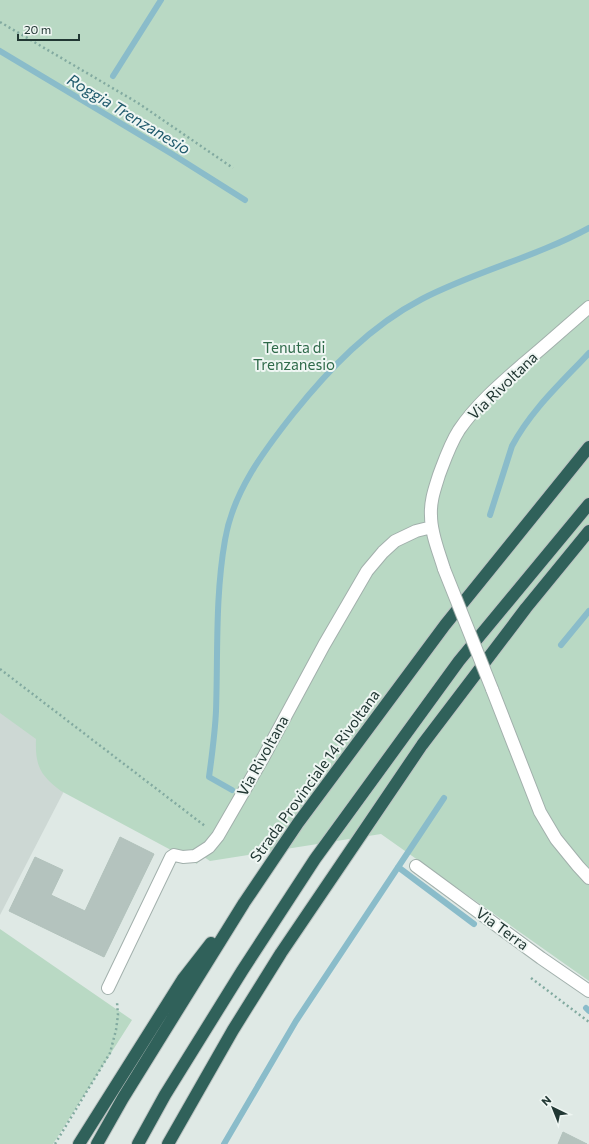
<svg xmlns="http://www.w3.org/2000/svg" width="589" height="1144" font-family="Commissioner,sans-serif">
  <rect width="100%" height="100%" fill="#dfe9e5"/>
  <path fill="#cdd8d4" d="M0 701 79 762 0 915Z"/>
  <path fill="#b9d9c4" d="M0 0H589V981L381 834 210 861 201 855 197 864 61 791C40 775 35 766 36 739L0 713Z
    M0 929 132 1020 53 1144H0Z"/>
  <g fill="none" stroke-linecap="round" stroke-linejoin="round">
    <path stroke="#8abcca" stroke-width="6" d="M0 51 172 154 245 200
      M113 76 161 0
      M490 515 512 446C531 410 561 383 589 353
      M561 645 589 611
      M232 790 209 777C212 755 215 733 216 711 218 654 215 597 225 540 233 492 263 452 293 414 329 369 370 326 422 299 476 271 536 257 589 228
      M398 867 474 924
      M586 1008 589 1011
      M224 1144 296 1021 444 798"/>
  </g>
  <path fill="#b4c3be" stroke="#b2c2bc" d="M120 837 154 854 104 957 9 911 35 857 63 870 51 895 85 911Z
    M563 1132 587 1144H558Z"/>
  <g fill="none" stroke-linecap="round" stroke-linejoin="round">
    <defs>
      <path id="minor" d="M444 569C439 552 431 534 431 516 430 501 435 488 439 475 445 459 450 444 459 430 476 405 499 385 522 365 545 346 567 326 589 307
        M492 689 540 812 556 839 578 866 589 878
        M416 866 541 958 589 991
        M108 988 171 857 174 855 183 857 195 856 209 847 218 836 263 758 324 645 367 571 383 552 395 541 416 531 432 527"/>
      <path id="highway" d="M79 1144 183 979 211 943
        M97 1144 123 1098 244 903 298 823 445 625 589 447
        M138 1144 165 1095 242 971 315 859 459 661 589 504
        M168 1144 233 1030 281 953 422 745 526 608 589 531"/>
    </defs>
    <use href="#minor" stroke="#a2b0ac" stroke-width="14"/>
    <use href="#highway" stroke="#bcc3c2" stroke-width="14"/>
    <path stroke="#82aaa0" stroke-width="2.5" stroke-dasharray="2 3" stroke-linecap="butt" d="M0 22 138 103 233 168
      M0 669 205 826
      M531 978 589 1022
      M55 1144 110 1053 116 1030 118 1015 117 1002"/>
    <use href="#minor" stroke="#fff" stroke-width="12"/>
    <use href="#highway" stroke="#30615a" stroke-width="12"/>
    <defs>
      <path id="minor-bridge" d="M444 569 492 689"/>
    </defs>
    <use href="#minor-bridge" stroke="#a2b0ac" stroke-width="14" stroke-linecap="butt"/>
    <use href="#minor-bridge" stroke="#fff" stroke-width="12"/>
  </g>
  <g text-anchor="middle" stroke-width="4" stroke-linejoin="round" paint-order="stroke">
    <g font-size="15" fill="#2f6a4a" stroke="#eff6f3">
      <text x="294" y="353">Tenuta di<tspan x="294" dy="17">Trenzanesio</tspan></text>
    </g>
    <g font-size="15" fill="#213733" stroke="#eff6f3">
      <text transform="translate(503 386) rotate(-44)" y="5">Via Rivoltana</text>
      <text transform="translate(263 756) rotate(-61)" y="5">Via Rivoltana</text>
      <text transform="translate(315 776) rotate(-54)" y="5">Strada Provinciale 14 Rivoltana</text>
      <text transform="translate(502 929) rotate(36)" y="5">Via Terra</text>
    </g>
    <g font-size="16" font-style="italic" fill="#215b6d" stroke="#eff6f3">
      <text transform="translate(129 114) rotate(31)" y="6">Roggia Trenzanesio</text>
    </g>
  </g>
  <g transform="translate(553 1108) rotate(317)" stroke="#eff6f3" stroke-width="3" paint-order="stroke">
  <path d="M0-3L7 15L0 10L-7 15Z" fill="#213733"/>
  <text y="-6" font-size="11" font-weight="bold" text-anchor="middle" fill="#213733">N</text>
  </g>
  <path d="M18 34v6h61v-6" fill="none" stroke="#213733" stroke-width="2"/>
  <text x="24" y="34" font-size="12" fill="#213733" stroke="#eff6f3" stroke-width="3" paint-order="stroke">20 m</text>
</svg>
